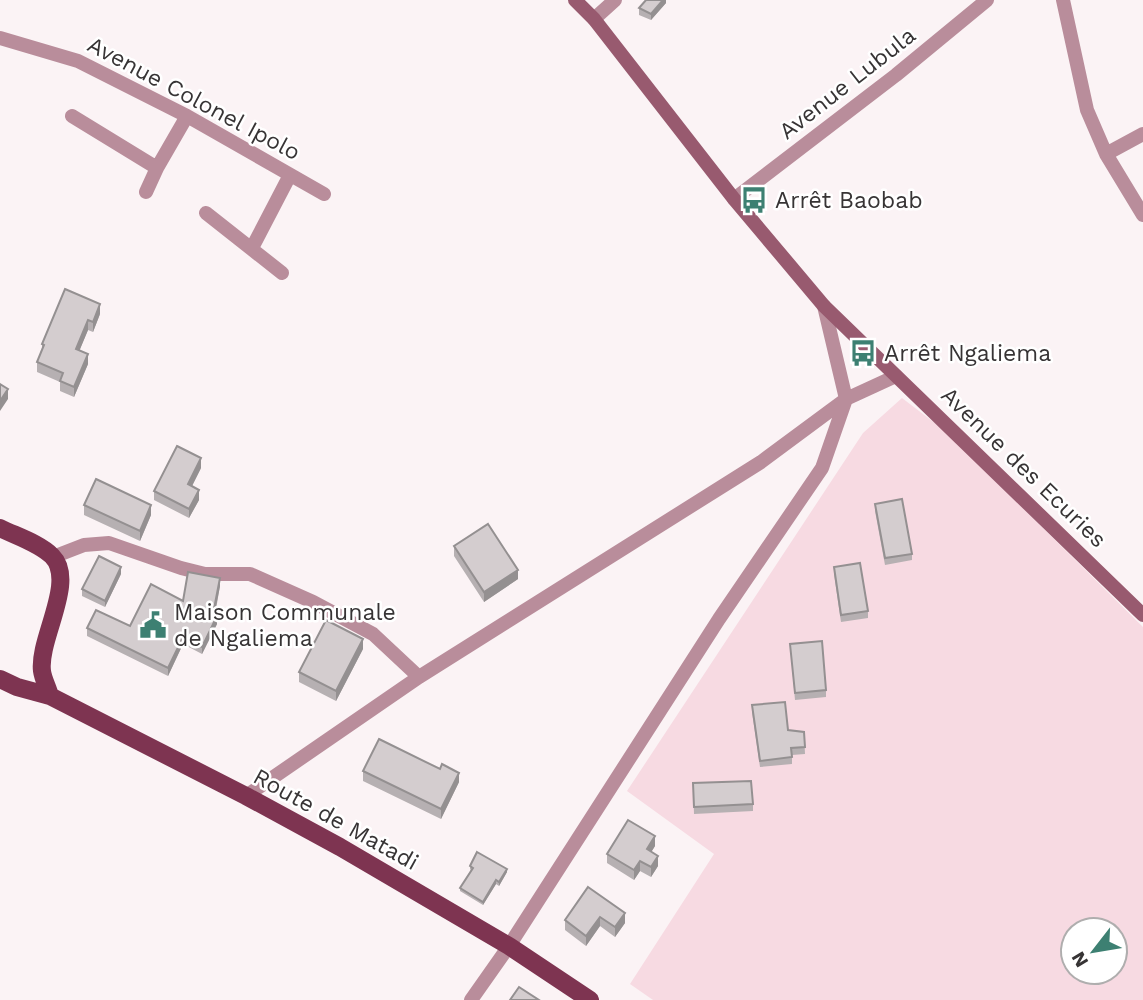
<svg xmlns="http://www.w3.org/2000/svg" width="1143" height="1000" font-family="'Work Sans',sans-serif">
  <rect width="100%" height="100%" fill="#fbf3f5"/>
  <path fill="#f7dae2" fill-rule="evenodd" d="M902 398 944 430 1143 627V1000H653L630 984 714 854 627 791 863 433ZM1073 930H1115V972H1073Z"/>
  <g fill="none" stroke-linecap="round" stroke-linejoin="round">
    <path stroke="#b98d9b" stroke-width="14" d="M1063 0 1087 110 1106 154 1143 215
      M594 19 615 0
      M0 38 78 61 187 116 324 194
      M72 116 157 168
      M1106 154 1143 134
      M146 192 157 168 187 116
      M734 199 896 75 987 0
      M206 213 282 273
      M252 248 290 175
      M53 557 84 545 109 543 181 568 205 574H250L313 602 373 634 419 677
      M246 796 419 677 761 462 846 399 896 376
      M471 1000 509 946 719 619 822 468 846 399 824 306"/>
    <path stroke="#985a6f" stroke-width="14" d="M575 0 594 19 734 199 824 306 1143 615"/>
    <path stroke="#7e3451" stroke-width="18" d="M0 528C16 536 39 543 52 556 77 581 38 639 42 671 43 679 48 688 50 696
      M0 679 17 687 50 696 246 796 340 847 509 946 590 1000"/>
  </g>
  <path fill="#b6b0b2" d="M666 0V3L651 20 639 15V8Z
    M100 314 93 332 88 330 79 351 88 364 74 397 60 391V382L37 372V362L42 350V344Z
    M201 468 192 486 199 500 189 518 154 500V491Z
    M875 504 912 554V560L885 565 875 511Z
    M84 505 151 515 140 541 84 515Z
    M454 546 518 579 484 602 454 556Z
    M834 567 868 611V618L841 622 834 574Z
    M121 574 105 607 82 596V589Z
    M220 586 215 615 217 624 202 654 183 644 168 676 87 636V628L130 626Z
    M790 644 826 690V697L795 700Z
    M363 649 336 701 299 682V672Z
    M752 705 788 730 804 732 805 754 792 755V764L760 767 752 712Z
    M440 769 459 782 441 819 363 781V771Z
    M693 783 753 804V811L694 814Z
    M655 846 651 852 658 866 651 877 640 871 634 880 607 863V854Z
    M470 866 507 872 499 886 496 884 483 905 460 891V888L471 870 470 869Z
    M588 887 625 923 615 937 600 926 586 946 565 930V920Z"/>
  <path fill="#949091" d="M663 0H666V3L651 20V14Z
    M100 304V314L93 332V322Z
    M88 320V330L76 359V349Z
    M88 354V364L74 397V387Z
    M8 389V399L0 411V401Z
    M201 458V468L188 494V484Z
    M199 490V500L189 518V509Z
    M151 505V515L140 541V531Z
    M121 567V574L105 607V601Z
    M518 570V579L484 602V592Z
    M220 578V586L213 622V614Z
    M217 616V624L202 654V647Z
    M183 637V644L168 676V668Z
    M363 639V649L336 701V691Z
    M459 773V782L441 819V809Z
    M655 836V846L647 859V849Z
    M658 856V866L651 877V867Z
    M640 861V871L634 880V870Z
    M507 869V872L499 886V882Z
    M496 880V884L483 905V902Z
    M625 913V923L615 937V927Z
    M600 917V926L586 946V936Z"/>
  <path fill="#d4cdcf" stroke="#949091" stroke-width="2" d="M646 0H663L651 14 639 8Z
    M65 289 100 304 93 322 88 320 76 349 88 354 74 387 60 381 63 373 37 362 44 345 42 344Z
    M0 384 8 389 0 401Z
    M177 446 201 458 188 484 199 490 189 509 154 491Z
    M96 479 151 505 140 531 84 505Z
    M902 499 912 554 885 558 875 504Z
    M488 524 518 570 484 592 454 546Z
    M99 556 121 567 105 601 82 589Z
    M860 563 868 611 841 615 834 567Z
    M188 572 220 578 213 614 217 616 202 647 183 637 168 668 87 628 96 610 130 626 151 584 183 601Z
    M326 620 363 639 336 691 299 672Z
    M822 641 826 690 795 693 790 644Z
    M785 702 788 730 804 732 805 747 791 748 792 757 760 761 752 705Z
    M379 739 440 769 442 764 459 773 441 809 363 771Z
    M751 781 753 804 694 807 693 783Z
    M628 820 655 836 647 849 658 856 651 867 640 861 634 870 607 854Z
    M477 852 507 869 499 882 496 880 483 902 460 888 473 868 470 866Z
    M588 887 625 913 615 927 600 917 586 936 565 920Z
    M519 987 539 1000H510Z"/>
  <defs>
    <symbol id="bus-bare" viewBox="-9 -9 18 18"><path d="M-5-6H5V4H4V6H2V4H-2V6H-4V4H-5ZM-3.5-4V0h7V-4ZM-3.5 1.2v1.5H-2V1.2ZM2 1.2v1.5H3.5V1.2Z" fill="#3d8072" stroke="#fff" stroke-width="2.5" paint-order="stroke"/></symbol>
    <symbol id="civic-bare" viewBox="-9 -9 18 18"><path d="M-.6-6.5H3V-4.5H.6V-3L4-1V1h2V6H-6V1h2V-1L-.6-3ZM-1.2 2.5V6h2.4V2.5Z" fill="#3d8072" stroke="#fff" stroke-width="2.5" paint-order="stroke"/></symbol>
  </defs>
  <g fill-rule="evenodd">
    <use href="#bus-bare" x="735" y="181" width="38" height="38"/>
    <use href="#bus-bare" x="844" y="334" width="38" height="38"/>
    <use href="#civic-bare" x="134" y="606" width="38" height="38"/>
  </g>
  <g text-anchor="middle" stroke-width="5" stroke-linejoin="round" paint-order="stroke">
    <g font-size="23" fill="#373435" stroke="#fff">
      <text transform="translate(847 83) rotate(-38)" y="8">Avenue Lubula</text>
      <text transform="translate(194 98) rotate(28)" y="8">Avenue Colonel Ipolo</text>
      <text transform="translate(1024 467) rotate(44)" y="8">Avenue des Ecuries</text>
      <text transform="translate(336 819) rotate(29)" y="8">Route de Matadi</text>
    </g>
    <g font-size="23" fill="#373435" stroke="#fff" text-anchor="start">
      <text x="775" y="208">Arrêt Baobab</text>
      <text x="884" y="361">Arrêt Ngaliema</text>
      <text x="174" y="620">Maison Communale<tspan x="174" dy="26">de Ngaliema</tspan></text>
    </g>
  </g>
  <g transform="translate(1094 951) rotate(239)"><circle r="33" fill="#ffffff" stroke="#afaeae" stroke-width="2"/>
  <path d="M0-5L12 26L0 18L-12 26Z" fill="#3d8072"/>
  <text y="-10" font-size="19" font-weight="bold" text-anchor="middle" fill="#373435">N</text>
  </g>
</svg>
